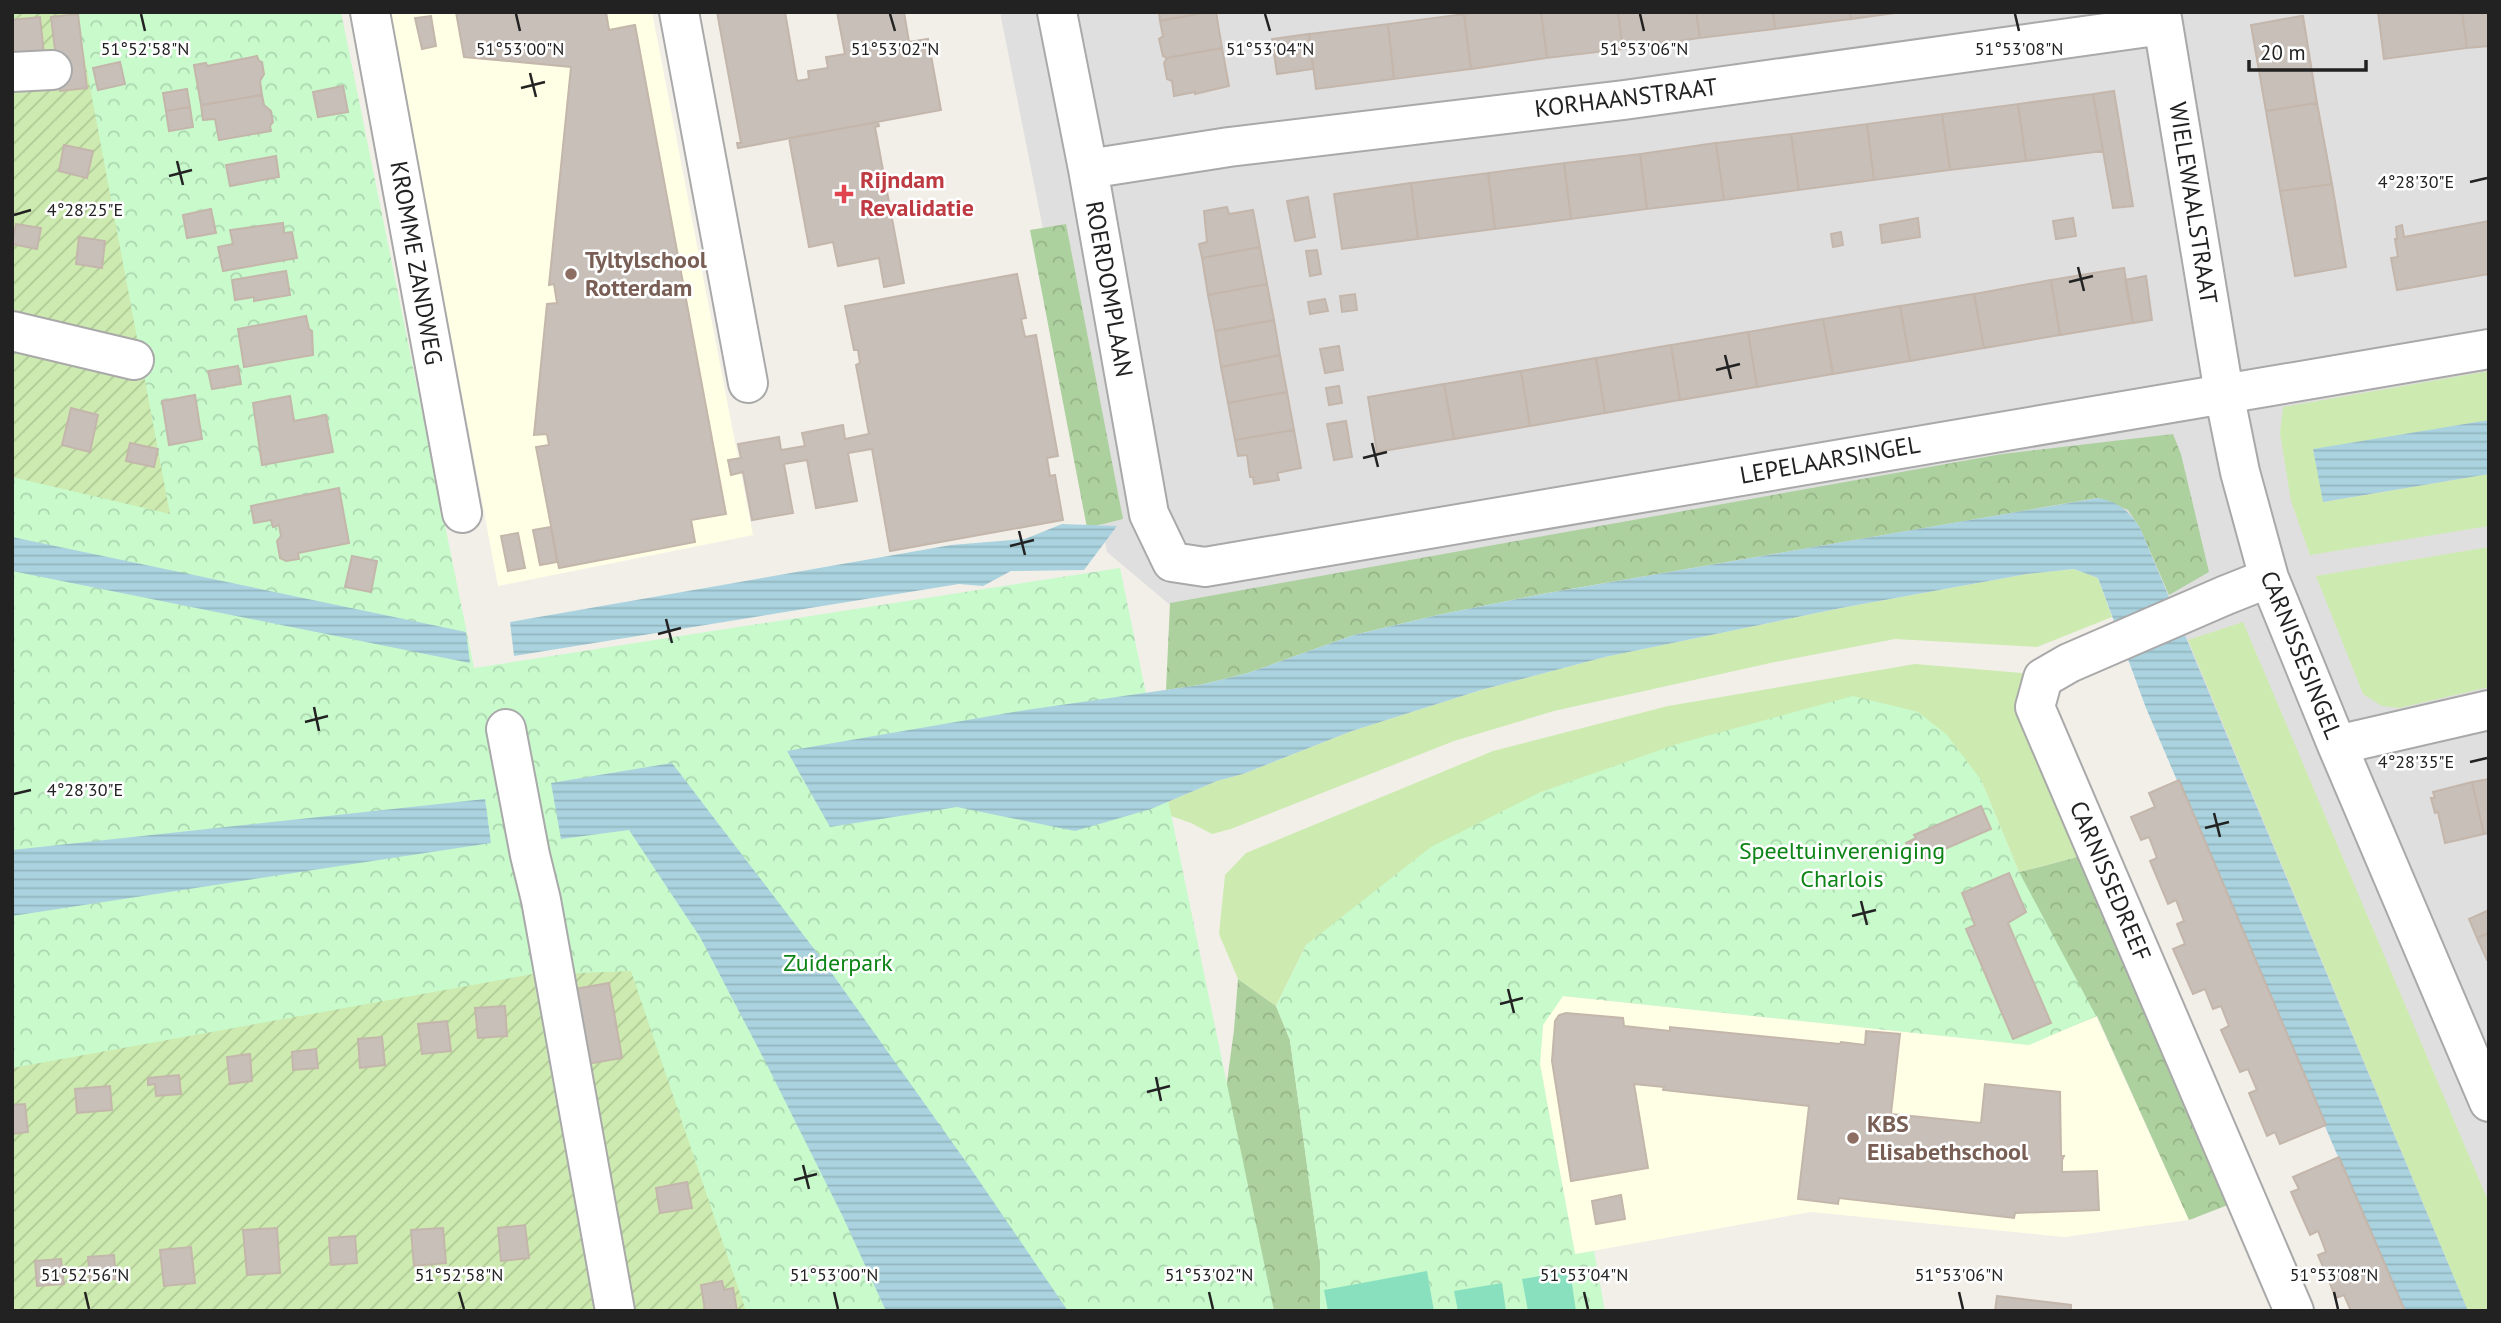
<svg xmlns="http://www.w3.org/2000/svg" width="2501" height="1323" font-family="'PT Sans',sans-serif">
  <defs>
    <pattern id="forest-crowns" width="20" height="18" patternUnits="userSpaceOnUse" patternTransform="scale(1.75)"><rect width="20" height="18" fill="#add19e"/><path d="M2 6a3 3 0 1 1 6 0M12 15a3 3 0 1 1 6 0" fill="none" stroke="#95b388"/></pattern>
    <pattern id="park-crowns" width="20" height="18" patternUnits="userSpaceOnUse" patternTransform="scale(1.75)"><rect width="20" height="18" fill="#c8facc"/><path d="M2 6a3 3 0 1 1 6 0M12 15a3 3 0 1 1 6 0" fill="none" stroke="#acd6af"/></pattern>
    <pattern id="garden-furrows" width="10" height="10" patternUnits="userSpaceOnUse" patternTransform="scale(1.75)"><rect width="10" height="10" fill="#cdebb0"/><path d="M-1 1l2-2M0 10L10 0M9 11l2-2" fill="none" stroke="#b0c997"/></pattern>
    <pattern id="water-rules" width="6" height="5" patternUnits="userSpaceOnUse" patternTransform="scale(1.75)"><rect width="6" height="5" fill="#aad3df"/><path d="M0 2.5h6" fill="none" stroke="#92b5bf"/></pattern>
  </defs>
  <rect width="100%" height="100%" fill="#f2efe9"/>
  <path fill="#e0dfdf" d="M1000 12H2489V1311H2440L2107 529 1195 626 1107 552Z"/>
  <path fill="#ffffe5" d="M390 12H652L753 535 498 586Z
    M1563 996 2029 1045 2096 1016 2189 1220 2064 1237 1811 1212 1575 1254 1540 1064 1543 1024Z"/>
  <path fill="#cdebb0" d="M2489 371V420L2313 450 2324 502 2489 474V526L2310 555 2291 501 2280 433 2283 407Z
    M2489 547V687L2399 708 2382 706 2363 694 2316 576Z
    M2074 569 2098 578 2112 617 2037 647 1895 639 1775 662 1554 711 1454 741 1231 829 1212 834 1191 823 1151 809 1217 781 1243 774 1352 731 1481 690 1605 657 1841 608 2027 574Z
    M2243 622 2489 1203V1311H2468L2188 640Z
    M1915 664 2047 675 2081 856 2019 872 1981 780 1306 945 1276 1006 1238 979 1219 934 1225 875 1246 853 1493 751 1668 706Z"/>
  <path fill="url(#forest-crowns)" d="M1066 224 1123 519 1087 528 1030 230Z
    M2173 434 2181 454 2209 572 2169 595 2140 528 2128 510 2097 498 1542 594 1438 615 1354 635 1248 673 1200 685 1166 690 1170 603 2002 454Z
    M2081 856 2228 1205 2189 1220 2097 1016 2055 1033 1986 881Z
    M1238 979 1276 1006 1290 1040 1320 1261 1334 1311H1164L1223 1111 1234 1030Z"/>
  <path fill="url(#park-crowns)" d="M12 12H341L474 668 1120 568 1274 1311H12Z
    M1853 696 1918 712 1947 735 1981 780 2019 872 2096 1016 2029 1045 1563 996 1543 1025 1540 1064 1575 1254 1594 1251 1605 1311H1320V1261L1290 1040 1276 1006 1306 945 1431 847 1541 792 1677 744Z"/>
  <path fill="url(#garden-furrows)" d="M12 12H76L170 514 12 477Z
    M631 971 746 1311H628L552 974Z
    M533 974 594 1311H12V1068Z"/>
  <path fill="#88e0be" d="M1427 1271 1434 1311H1328L1324 1290Z
    M1570 1271 1576 1311H1528L1522 1279Z
    M1502 1283 1506 1311H1458L1454 1291Z"/>
  <path fill="url(#water-rules)" d="M2489 420V474L2323 502 2313 449Z
    M2098 498C2119 502 2128 510 2140 528L2468 1311H2404L2146 708 2098 578 2074 569 2027 574 1841 608 1605 657 1481 690 1352 731 1243 774 1217 781 1151 809 1075 831 957 807 830 827 787 751 1026 710 1200 685 1248 673 1354 635 1438 615 1542 594Z
    M1062 524 1117 526 1084 570 1011 571 983 586 959 584 514 656 510 622 951 545 1025 539Z
    M12 537 466 632 470 663 12 571Z
    M672 763 821 958 969 1166 1068 1311H886L843 1217 766 1063 700 937 629 830 561 839 551 783Z
    M485 799 491 843 12 916V850Z"/>
  <path fill="#c7bfb8" stroke="#c4b6ab" stroke-width="2" d="M456 12H606L609 30 635 25 726 514 691 520 695 542 559 568 536 447 549 445 547 434 534 435 547 304 557 303 554 284 549 285 571 67 464 57Z
    M717 12H785L797 81 809 79 808 71 828 68 826 57 845 54 837 12H904L909 42 928 39 941 110 738 148 737 143H741Z
    M1159 12H1208L1160 21Z
    M1208 12H1216L1222 48 1167 58 1163 56 1159 39 1163 36 1160 21Z
    M1475 12H1541L1547 58 1471 69 1464 14Z
    M1541 12H1618L1623 49 1547 58Z
    M1618 12H1696L1700 38 1623 49Z
    M1696 12H1773L1775 29 1700 38Z
    M1773 12H1850L1851 19 1775 29Z
    M1850 12H1902L1851 19Z
    M2378 12H2462L2467 48 2384 59Z
    M2462 12H2489V46L2467 48Z
    M78 14 87 88 60 91 51 17Z
    M1464 14 1471 69 1394 79 1388 24Z
    M431 16 436 46 422 49 415 18Z
    M2301 16H2303L2317 103 2266 111 2251 25Z
    M40 17 44 54 12 58V20Z
    M1388 24 1394 79 1316 89 1309 34Z
    M1309 34 1313 69 1277 74 1272 39Z
    M1222 48 1229 86 1195 94V92L1174 96 1172 81 1167 79 1164 63 1167 58Z
    M257 56 259 61 262 62 264 74 260 81 262 95 201 105 194 65 206 63 207 66Z
    M120 62 125 84 98 90 93 68Z
    M343 86 348 112 318 117 313 92Z
    M187 89 190 107 166 111 163 93Z
    M2114 91 2133 206 2113 208 2093 94Z
    M2093 94 2103 151 2026 161 2018 104Z
    M262 95 264 105 271 111 273 122 270 126 271 131 219 140 215 119 203 120 201 105Z
    M2317 103 2332 184 2280 191 2266 111Z
    M2018 104 2026 161 1950 170 1942 114Z
    M190 107 193 127 169 131 166 111Z
    M1942 114 1950 170 1874 180 1867 124Z
    M878 122 879 126 875 127 904 283 884 287 879 258 838 266 833 242 809 247 789 138Z
    M1867 124 1874 180 1799 190 1791 134Z
    M1791 134 1799 190 1724 200 1716 143Z
    M1716 143 1724 200 1647 209 1640 154Z
    M64 145 93 151 87 178 59 171Z
    M1640 154 1647 209 1571 219 1564 163Z
    M276 156 279 177 230 186 226 165Z
    M1564 163 1571 219 1495 229 1488 173Z
    M1488 173 1495 229 1418 239 1411 183Z
    M1411 183 1418 239 1342 249 1334 194Z
    M2332 184 2346 267 2295 276 2280 191Z
    M1308 197 1315 237 1295 241 1287 201Z
    M1227 207 1229 214 1253 210 1260 247 1202 258 1199 244 1207 242 1204 211Z
    M211 209 216 233 187 238 183 215Z
    M1918 218 1920 237 1882 243 1880 225Z
    M2073 218 2076 236 2056 239 2053 221Z
    M2489 221V274L2397 290 2391 258 2398 257 2395 239H2397L2396 227 2402 225 2404 237Z
    M283 223 284 233 292 232 297 258 223 271 218 247 233 244 230 230Z
    M16 224 41 228 37 249 12 244Z
    M1841 232 1843 245 1833 247 1831 234Z
    M79 237 105 241 102 268 76 264Z
    M1260 247 1267 284 1208 295 1202 258Z
    M1317 250 1321 274 1310 276 1306 251Z
    M2124 268 2133 323 2060 335 2051 280Z
    M286 271 290 295 254 301V297L235 300 232 280Z
    M1017 274 1026 318 1021 319 1025 337 1036 335 1058 456 1047 458 1050 476 1055 475 1063 520 890 551 872 449 848 453 857 501 816 508 807 460 784 464 793 513 752 520 743 472 731 475 728 460 741 458 738 444 779 437 781 450 805 446 802 433 843 425 845 439 869 434 856 365 860 363 858 350H854L845 306Z
    M2146 276 2152 320 2133 323 2125 280Z
    M2051 280 2060 335 1984 348 1974 294Z
    M1267 284 1274 320 1215 331 1208 295Z
    M1355 294 1357 310 1342 312 1340 296Z
    M1974 294 1984 348 1910 361 1900 306Z
    M1325 299 1328 311 1310 314 1308 302Z
    M1900 306 1910 361 1833 374 1823 319Z
    M306 316 309 329 312 331 313 355 244 367 238 329Z
    M1823 319 1833 374 1757 387 1748 332Z
    M1274 320 1280 355 1221 367 1215 331Z
    M1748 332 1757 387 1680 400 1671 345Z
    M1671 345 1680 400 1605 413 1596 358Z
    M1339 346 1343 370 1325 373 1320 349Z
    M1280 355 1287 392 1228 403 1221 367Z
    M1596 358 1605 413 1530 426 1521 371Z
    M238 366 241 384 212 389 208 371Z
    M1521 371 1530 426 1454 439 1444 384Z
    M1444 384 1454 439 1377 452 1368 397Z
    M1339 386 1342 403 1329 405 1326 388Z
    M1287 392 1294 430 1235 440 1228 403Z
    M195 395 202 439 169 445 162 401Z
    M290 396 294 421 326 415 333 452 262 465 253 403Z
    M71 408 98 415 90 452 62 445Z
    M1346 421 1352 457 1334 460 1327 424Z
    M1294 430 1301 468 1277 473 1279 480 1254 484 1253 477H1250L1247 455 1238 456 1235 440Z
    M130 443 158 449 154 467 126 461Z
    M339 488 349 543 298 553 299 559 286 561 280 558 277 541 281 536 279 525 273 527 271 520 254 523 251 506Z
    M551 527 557 562 540 565 533 530Z
    M518 533 525 568 508 571 501 536Z
    M352 556 377 561 371 592 345 587Z
    M2489 779V833L2484 834 2472 782Z
    M2179 780 2326 1125 2280 1144 2275 1132 2267 1136 2249 1093 2257 1090 2248 1069 2240 1072 2221 1030 2229 1026 2221 1006 2213 1009 2205 989 2193 994 2173 949 2185 944 2177 924 2184 921 2176 900 2168 904 2150 861 2157 858 2149 837 2141 840 2131 817 2155 807 2149 793Z
    M2472 782 2484 834 2445 843 2438 812 2435 813 2431 798H2435L2433 792Z
    M1981 806 1991 829 1940 851 1941 853 1925 860 1924 857 1914 861 1906 843 1916 838 1914 835Z
    M2009 873 2026 912 2008 923 2051 1023 2013 1039 1966 929 1975 925 1962 893Z
    M2489 910V933L2477 938 2469 919Z
    M2489 933V959L2487 960 2477 938Z
    M609 983 622 1058 575 1066 563 991Z
    M505 1006 507 1036 478 1038 475 1008Z
    M1566 1013 1623 1018 1624 1026 1670 1031V1027L1840 1044 1841 1042 1865 1045 1866 1031 1900 1034 1891 1114 1981 1123 1985 1084 2060 1092 2061 1156H2064L2062 1160V1172L2097 1171 2099 1210 2015 1213 2014 1218 1839 1198 1838 1204 1798 1199 1809 1106 1663 1090 1664 1087 1634 1084 1648 1168 1571 1181 1552 1061 1555 1021 1559 1015Z
    M447 1021 451 1051 422 1054 418 1024Z
    M382 1037 385 1065 360 1068 358 1039Z
    M316 1049 318 1068 293 1070 292 1052Z
    M250 1054 252 1081 230 1084 227 1057Z
    M179 1075 181 1094 156 1096 155 1084 148 1085V1078Z
    M110 1086 112 1110 77 1113 75 1089Z
    M25 1104 28 1132 12 1134V1105Z
    M2339 1157 2405 1311H2351L2344 1295 2336 1298 2318 1255 2326 1252 2318 1231 2310 1235 2291 1192 2299 1189 2293 1177Z
    M687 1182 692 1208 660 1213 656 1188Z
    M1621 1195 1625 1219 1596 1224 1592 1201Z
    M525 1225 529 1258 501 1261 498 1228Z
    M277 1228 280 1273 247 1275 243 1230Z
    M443 1228 446 1263 414 1266 411 1230Z
    M355 1236 357 1263 331 1265 329 1238Z
    M191 1247 195 1283 164 1286 160 1250Z
    M114 1255 116 1279 90 1281 88 1257Z
    M61 1259 64 1284 37 1286 35 1261Z
    M722 1281 724 1290 733 1288 737 1311H705L701 1285Z
    M1997 1296 2071 1305V1311H1995Z"/>
  <g fill="none" stroke-linecap="round" stroke-linejoin="round">
    <defs>
      <path id="minor" d="M370 12 462 513
        M679 12 748 383
        M1057 12 1088 169 1149 514 1172 562 1205 567 2489 349
        M2161 12 2224 393 2240 472 2269 578 2337 745 2489 1102
        M12 72 52 70
        M1088 169 1229 147 1624 100 2163 25
        M12 331 134 360
        M2269 578 2226 595 2069 663 2043 678 2035 707 2294 1311
        M506 729 530 855 541 900 615 1311
        M2337 745 2489 710"/>
    </defs>
    <use href="#minor" stroke="#a9a9a9" stroke-width="42"/>
    <use href="#minor" stroke="#fff" stroke-width="38"/>
  </g>
  <path fill="none" stroke="#222" stroke-width="2.5" d="M141 14 145 31M516 14 520 31M890 14 895 31M1265 14 1270 31M1640 14 1644 31M2015 14 2019 31M530 73 536 97M521 88 545 82M177 161 183 185M169 176 192 170M2470 182 2487 178M14 215 31 210M2078 267 2084 291M2069 282 2093 276M1725 355 1731 379M1716 370 1740 364M1372 443 1378 467M1363 458 1387 452M1019 531 1025 555M1010 546 1034 540M666 619 672 643M658 634 681 628M314 707 319 731M305 722 328 716M2470 762 2487 758M14 794 31 790M2214 813 2220 837M2205 828 2229 822M1861 901 1867 925M1852 916 1876 910M1508 989 1514 1013M1500 1004 1523 998M1156 1077 1161 1101M1147 1092 1170 1086M803 1165 809 1189M794 1180 817 1174M85 1292 89 1309M459 1292 464 1309M834 1292 838 1309M1209 1292 1213 1309M1584 1292 1588 1309M1959 1292 1963 1309M2334 1292 2338 1309"/>
  <path fill="#e0444e" stroke="#fff" stroke-width="2.5" d="M840.5 183.5h7v7h7v7h-7v7h-7v-7h-7v-7h7z"/>
  <g fill="#8d6e63" stroke="#fff" stroke-width="2.5">
    <circle cx="571" cy="274" r="7"/>
    <circle cx="1853" cy="1138" r="7"/>
  </g>
  <g text-anchor="middle" stroke-width="5" stroke-linejoin="round" paint-order="stroke">
    <g font-size="24" fill="#222" stroke="#fff">
      <text transform="translate(1626 98) rotate(-7)" y="8">KORHAANSTRAAT</text>
      <text transform="translate(2193 203) rotate(81)" y="8">WIELEWAALSTRAAT</text>
      <text transform="translate(416 263) rotate(80)" y="8">KROMME ZANDWEG</text>
      <text transform="translate(1109 289) rotate(80)" y="8">ROERDOMPLAAN</text>
      <text transform="translate(1830 460) rotate(-10)" y="8">LEPELAARSINGEL</text>
      <text transform="translate(2301 655) rotate(68)" y="8">CARNISSESINGEL</text>
      <text transform="translate(2110 881) rotate(67)" y="8">CARNISSEDREEF</text>
    </g>
    <g font-size="24" font-weight="bold" fill="#be3a42" stroke="#fff" text-anchor="start">
      <text x="860" y="188">Rijndam<tspan x="860" dy="28">Revalidatie</tspan></text>
    </g>
    <g font-size="24" font-weight="bold" fill="#785e54" stroke="#fff" text-anchor="start">
      <text x="585" y="268">Tyltylschool<tspan x="585" dy="28">Rotterdam</tspan></text>
      <text x="1867" y="1132">KBS<tspan x="1867" dy="28">Elisabethschool</tspan></text>
    </g>
    <g font-size="24" fill="#0c8416" stroke="#fff">
      <text x="1842" y="859">Speeltuinvereniging<tspan x="1842" dy="28">Charlois</tspan></text>
      <text x="838" y="971">Zuiderpark</text>
    </g>
  </g>
  <g font-size="18" text-anchor="middle" fill="#222" stroke="#fff" stroke-width="5" stroke-linejoin="round" paint-order="stroke">
    <text x="145" y="55">51°52'58"N</text>
    <text x="520" y="55">51°53'00"N</text>
    <text x="1270" y="55">51°53'04"N</text>
    <text x="895" y="55">51°53'02"N</text>
    <text x="1644" y="55">51°53'06"N</text>
    <text x="2019" y="55">51°53'08"N</text>
    <text x="2416" y="188">4°28'30"E</text>
    <text x="85" y="216">4°28'25"E</text>
    <text x="2416" y="768">4°28'35"E</text>
    <text x="85" y="796">4°28'30"E</text>
    <text x="85" y="1281">51°52'56"N</text>
    <text x="459" y="1281">51°52'58"N</text>
    <text x="834" y="1281">51°53'00"N</text>
    <text x="1209" y="1281">51°53'02"N</text>
    <text x="1584" y="1281">51°53'04"N</text>
    <text x="1959" y="1281">51°53'06"N</text>
    <text x="2334" y="1281">51°53'08"N</text>
  </g>
  <rect width="2501" height="1323" fill="none" stroke="#222222" stroke-width="28"/>
  <path d="M2249 60v10h117v-10" fill="none" stroke="#222222" stroke-width="3.5"/>
  <text x="2260" y="60" font-size="21" fill="#222222" stroke="#ffffff" stroke-width="5" paint-order="stroke">20 m</text>
</svg>
